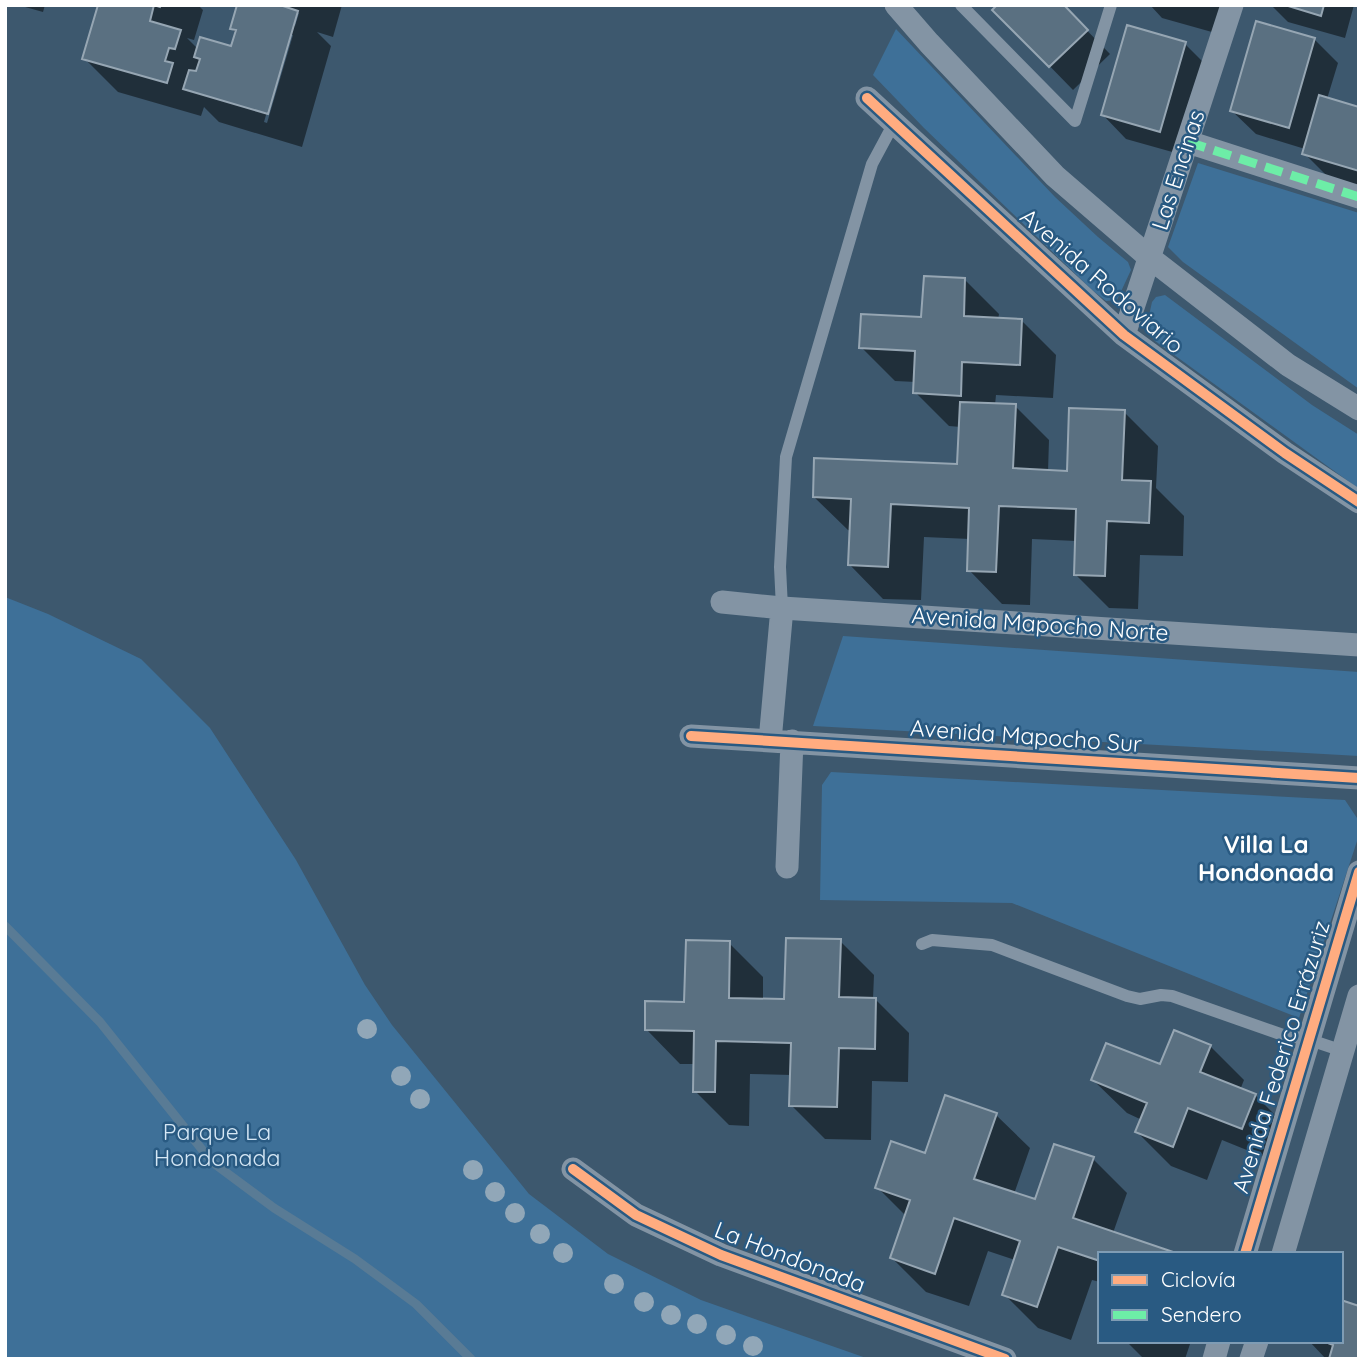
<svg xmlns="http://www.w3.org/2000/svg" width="1364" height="1364" font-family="Quicksand,sans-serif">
  <rect width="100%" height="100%" fill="#3d586e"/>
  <path fill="#3e7098" d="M896 29 1055 197 1098 237 1128 262 1131 270 1117 300 1106 301 1092 290 924 128 873 75Z
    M1198 163 1359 213V389L1183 262 1168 247Z
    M1165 295 1312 405 1359 435V489L1155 341 1146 329 1152 302 1156 297Z
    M5 597 48 614 141 659 210 728 296 860 365 985 392 1025 529 1194 608 1254 701 1300 869 1359H5Z
    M843 636 1359 672V756L813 726Z
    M831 772 1345 800 1359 821V835L1299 1018 1012 903 820 900 822 785Z"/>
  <path fill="#0007" fill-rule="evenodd" d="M18 5H45L43 12Z
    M100 5H198L203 10 194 40 187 38 198 49 233 48 237 34 232 29 239 5H342L333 37 317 32 331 46 302 147 219 122 204 107 201 116 118 92 84 58ZM296 12 299 13 295 26 292 24ZM289 35H293L267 123 264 122Z
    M1062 5 1110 54 1073 90 995 10Z
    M1150 5H1227L1219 34 1162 18Z
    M1271 5H1354L1345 38 1288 22Z
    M1314 39 1338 63 1327 99 1359 109V186L1328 177 1304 153 1305 149 1256 134 1232 111Z
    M1185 44 1208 67 1183 155 1126 139 1103 115Z
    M965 280 999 314 998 320 1022 321 1056 355 1053 398 996 395 995 405 1015 406 1049 440 1048 472H1069L1124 412 1158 446 1156 488 1184 516 1183 556 1140 555 1138 609 1109 608 1075 574 1076 541 1032 539 1030 605 1002 604 969 570 970 539 924 537 921 600 883 599 850 565 851 531 848 530 814 497 959 466 961 427 949 426 915 392 916 382 895 381 861 347 923 319Z
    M840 941 874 975 873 999H875L909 1033 908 1082 872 1081 871 1140 825 1139 791 1105 792 1075 750 1074 749 1126 729 1125 695 1091V1064H680L647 1030 686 1004 729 943 763 977V1000L786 1001Z
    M1210 1046 1244 1080 1240 1090 1255 1095 1289 1129 1276 1162 1222 1140 1207 1180 1171 1166 1137 1132 1142 1120 1127 1113 1093 1080 1161 1066Z
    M996 1115 1030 1148 1014 1194 1036 1202 1093 1159 1127 1193 1113 1233 1100 1254V1282L1092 1280 1071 1340 1038 1328 1004 1294 1015 1260 988 1251 969 1306 926 1292 892 1258 906 1216 877 1187 926 1155Z
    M1126 1341H1191L1185 1359H1144Z
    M1309 1341H1341L1359 1359H1326Z"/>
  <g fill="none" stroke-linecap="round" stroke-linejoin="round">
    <path stroke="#597b95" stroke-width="9" d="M5 926 100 1022 212 1162 274 1208 355 1259 416 1304 471 1359"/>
  </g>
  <path fill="#5a7081" stroke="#96a6b3" stroke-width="2" d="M98 5H161L160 7 154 5 150 21 181 30 175 49 169 48 165 61 173 63 167 83 82 59Z
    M237 5H280L298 11 268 114 183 89 189 70 196 71 200 59 194 57 200 37 231 46 236 30 230 29Z
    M997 5H1064L1088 30 1049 67 992 10Z
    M1285 5H1324L1321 16Z
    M1256 21 1315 38 1289 128 1230 111Z
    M1127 25 1186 42 1160 132 1101 115Z
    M1319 95 1359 107V171L1302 154Z
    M924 276 965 278 964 316 1022 319 1020 365 962 362 961 396 913 393 915 351 859 348 861 314 921 317Z
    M960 402 1016 404 1013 468 1067 471 1069 408 1125 410 1122 480 1151 481 1149 523 1107 521 1105 576 1074 575 1076 509 999 506 996 572 967 571 969 508 891 504 888 567 848 565 851 499 813 497 814 458 957 464Z
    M786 938 841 939 839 997 876 998 875 1049 839 1048 837 1107 789 1106 791 1043 716 1041 715 1092H693L694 1031 645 1030V1001L684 1002 686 940 730 941 729 998 784 999Z
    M1174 1030 1211 1045 1200 1072 1256 1094 1242 1129 1188 1108 1173 1147 1135 1132 1147 1103 1091 1080 1106 1043 1160 1064Z
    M945 1095 997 1113 974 1179 1035 1199 1054 1144 1094 1157 1073 1218 1179 1254H1100V1261L1058 1247 1037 1307 1002 1295 1020 1241 954 1218 935 1274 890 1258 910 1200 875 1188 891 1141 925 1153Z
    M1341 1300 1359 1306V1359H1329L1333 1345 1323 1341H1341Z"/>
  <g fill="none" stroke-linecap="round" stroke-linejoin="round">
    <path stroke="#8394a4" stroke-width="12" d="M961 5 1075 121 1111 5
      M782 608 780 567 786 457 872 164 894 123
      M922 944 932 940 992 945 1127 996 1140 999 1161 995 1172 996 1283 1035 1307 1039 1343 1051"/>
    <path stroke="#8394a4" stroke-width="23" d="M896 5 929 43 1055 176 1150 258 1288 365 1359 409
      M867 98 1124 335 1285 453 1359 502
      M1188 142 1359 197
      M1124 335 1232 5
      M722 602 782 608 1359 645
      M691 736 1359 778
      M770 741 782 608
      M787 867 792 741
      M573 1169 636 1215 721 1255 1005 1359
      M1245 1254 1359 872
      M1283 1254 1359 996
      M1214 1359 1219 1341
      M1251 1359 1257 1341"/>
    <path stroke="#6deda7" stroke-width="9" stroke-dasharray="18 9" stroke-linecap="butt" d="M1188 142 1359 197"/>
    <defs>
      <path id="cycleway" d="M867 98 1124 335 1285 453 1359 502
        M691 736 1359 778
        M573 1169 636 1215 721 1255 1005 1359
        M1245 1254 1359 872"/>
    </defs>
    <use href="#cycleway" stroke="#295a82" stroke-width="15"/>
    <use href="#cycleway" stroke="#ffac80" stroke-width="10"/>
  </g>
  <g fill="#91a7b8">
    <circle cx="367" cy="1029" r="10"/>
    <circle cx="401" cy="1076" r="10"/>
    <circle cx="420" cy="1099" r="10"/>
    <circle cx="473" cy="1170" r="10"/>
    <circle cx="495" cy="1192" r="10"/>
    <circle cx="515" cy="1213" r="10"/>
    <circle cx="540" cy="1234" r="10"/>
    <circle cx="563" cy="1253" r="10"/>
    <circle cx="614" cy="1284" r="10"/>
    <circle cx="644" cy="1302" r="10"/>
    <circle cx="671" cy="1315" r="10"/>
    <circle cx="697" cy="1324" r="10"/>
    <circle cx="726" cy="1335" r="10"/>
    <circle cx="753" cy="1346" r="10"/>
  </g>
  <g text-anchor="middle" stroke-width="5" stroke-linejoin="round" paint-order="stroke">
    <g font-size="23" fill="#fff" stroke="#295a82">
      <text transform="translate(1178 170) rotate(-72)" y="8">Las Encinas</text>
      <text transform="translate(1102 281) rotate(41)" y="8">Avenida Rodoviario</text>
      <text transform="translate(1040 624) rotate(4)" y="8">Avenida Mapocho Norte</text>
      <text transform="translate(1026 736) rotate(4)" y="8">Avenida Mapocho Sur</text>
      <text transform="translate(1281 1057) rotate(-73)" y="8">Avenida Federico Errázuriz</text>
      <text transform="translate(790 1257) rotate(21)" y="8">La Hondonada</text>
    </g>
    <g font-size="23" fill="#d5e7f5" stroke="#295a82">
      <text x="217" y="1140">Parque La<tspan x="217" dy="26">Hondonada</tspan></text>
    </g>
    <g font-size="24" font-weight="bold" fill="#fff" stroke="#295a82">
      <text x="1266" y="853">Villa La<tspan x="1266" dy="28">Hondonada</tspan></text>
    </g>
  </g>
  <rect width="1364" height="1364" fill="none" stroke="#ffffff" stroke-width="14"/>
  <rect x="1098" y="1252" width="245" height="91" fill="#295a82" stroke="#7f9cb4" stroke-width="2"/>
  <rect x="1112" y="1275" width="35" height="10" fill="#ffac80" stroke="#7f9cb4" stroke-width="2"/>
  <text x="1161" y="1287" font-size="21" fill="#ffffff">Ciclovía</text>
  <rect x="1112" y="1310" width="35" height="10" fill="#6deda7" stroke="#7f9cb4" stroke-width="2"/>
  <text x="1161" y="1322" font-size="21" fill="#ffffff">Sendero</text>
</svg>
